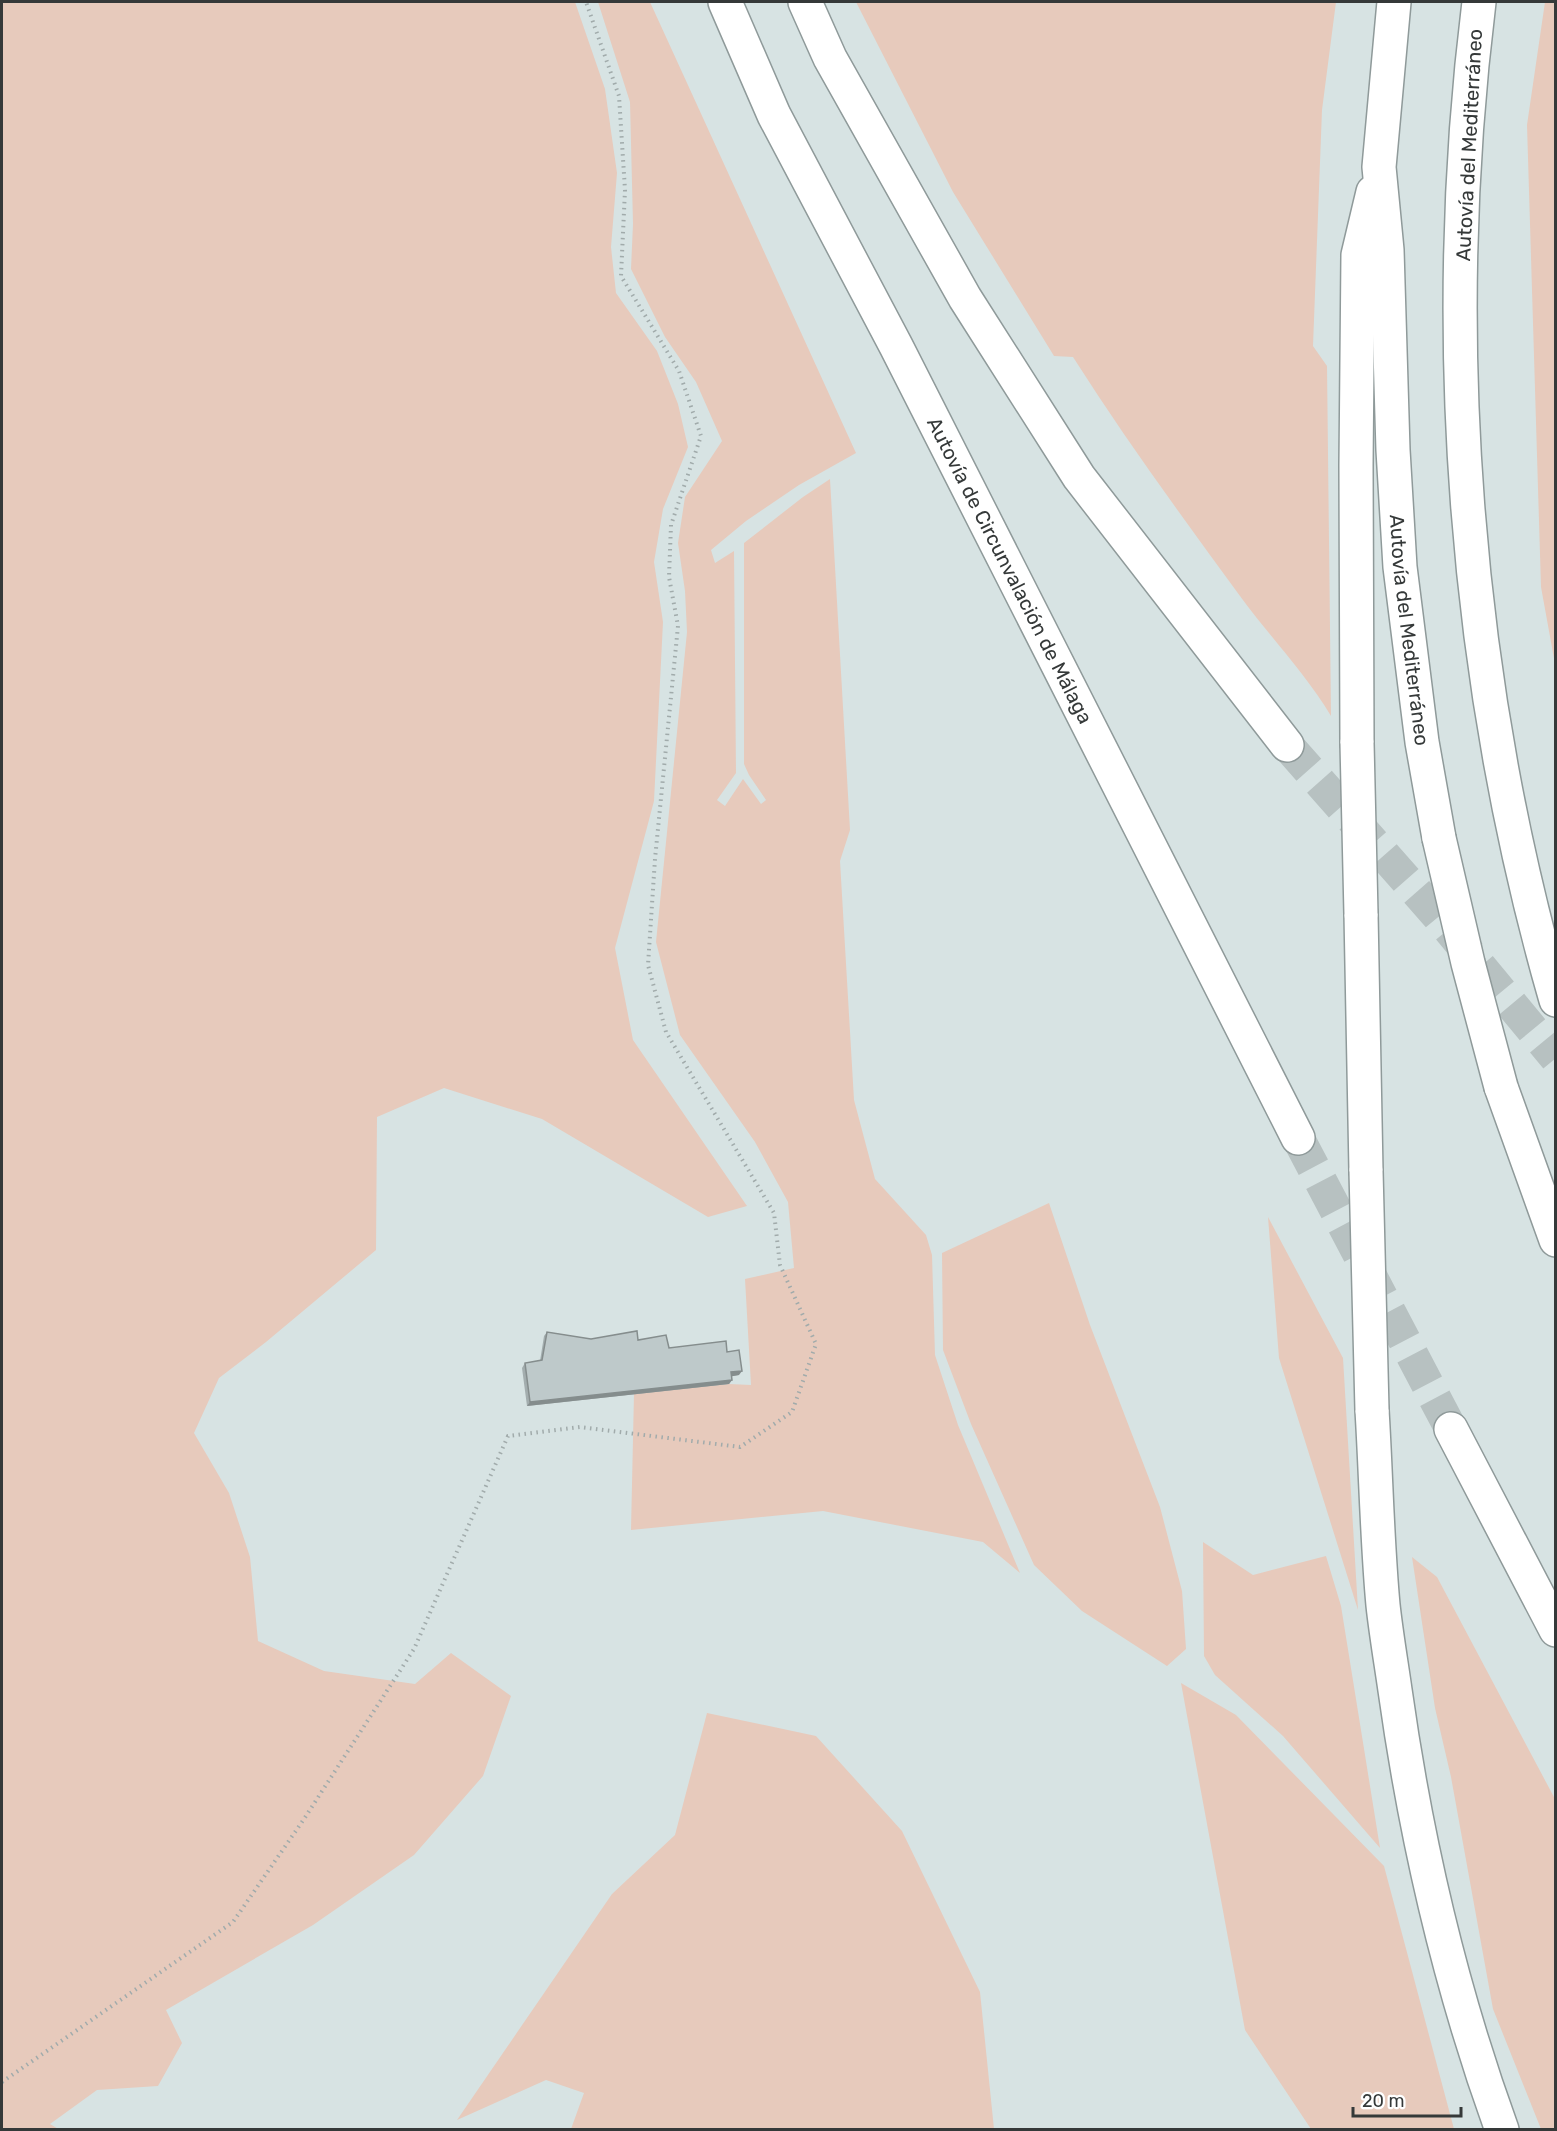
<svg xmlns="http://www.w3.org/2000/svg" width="1557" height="2131" font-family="Rubik,sans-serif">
  <rect width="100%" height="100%" fill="#d7e3e3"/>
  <path fill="#e7cabc" d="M2 2H575L605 89 617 173 611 247 616 293 657 351 678 404 688 447 663 509 654 562 663 622 654 801 615 948 633 1040 747 1206 708 1217 542 1119 444 1088 377 1117 376 1250 266 1342 219 1378 194 1433 229 1493 250 1557 258 1641 324 1671 415 1684 451 1653 511 1696 483 1776 414 1855 313 1925 166 2010 182 2043 158 2086 97 2090 50 2124 60 2130 2 2129Z
    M598 2H650L856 453 799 485 746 521 711 550 715 563 734 551 736 773 717 800 725 806 743 779 761 804 766 800 749 775 744 764V543L803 497 830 479 850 830 840 861 854 1100 875 1179 926 1235 932 1255 935 1355 958 1425 1020 1573 983 1542 823 1511 631 1530 634 1393 729 1384 751 1385 745 1279 794 1268 788 1202 755 1142 680 1035 656 942 687 632 685 591 678 543 685 497 722 441 696 382 665 337 631 269 633 224 630 102Z
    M856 2H1336L1322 110 1313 346 1327 366 1331 716C1305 673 1270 637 1240 596 1183 518 1125 439 1073 357L1054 356 953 192Z
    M1545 2H1556L1555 664 1541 587 1527 125Z
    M1049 1203 1090 1325 1160 1507 1182 1591 1186 1649 1167 1666 1082 1611 1034 1565 971 1424 943 1350 942 1253Z
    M1268 1217 1343 1358 1358 1610 1279 1358Z
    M1203 1542 1253 1575 1326 1556 1341 1606 1380 1848 1283 1736 1215 1675 1204 1656Z
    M1412 1557 1437 1577 1555 1799V2129H1541L1493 2009 1451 1777 1435 1708Z
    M1181 1683 1236 1715 1384 1866 1454 2129H1311L1245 2030Z
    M707 1713 816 1736 902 1831 980 1992 994 2129H571L584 2093 546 2080 457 2120 612 1894 675 1835Z"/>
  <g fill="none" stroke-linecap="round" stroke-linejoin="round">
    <path stroke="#b7c1c1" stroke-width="33" stroke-dasharray="33 16" stroke-linecap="butt" d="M1287 745 1438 916 1556 1058
      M1298 1138 1451 1429"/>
    <defs>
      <g id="highway">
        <path id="s1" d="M725 2 774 115 896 346 1298 1138"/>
        <path d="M805 2 830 58 965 298 1079 477 1287 745"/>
        <path id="s2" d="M1394 2 1379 167 1387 250 1393 450 1400 567 1422 742 1439 838"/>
        <path d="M1479 2C1438 331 1464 681 1556 1000"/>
        <path d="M1357 743 1356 465 1358 255 1373 192"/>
        <path d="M1361 914 1366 1171"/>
        <path d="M1501 1087 1556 1240"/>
        <path d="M1372 1410C1376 1475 1377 1540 1383 1605 1386 1633 1391 1662 1395 1690 1416 1840 1450 1987 1502 2130"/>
        <path d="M1451 1429 1556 1630"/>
      </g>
    </defs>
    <use href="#highway" stroke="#8f9a9a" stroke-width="36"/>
    <path stroke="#a1abab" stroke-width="4" stroke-dasharray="1.5 4.5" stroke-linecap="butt" d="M2 2082 233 1922 304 1819 414 1649 508 1436 580 1427 740 1447 792 1412 816 1344 780 1265 774 1213 666 1032 648 965 655 859 678 626 669 577 671 525 701 436 679 371 621 276 625 190 619 96 586 2"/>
    <use href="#highway" stroke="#fff" stroke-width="33"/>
    <defs>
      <path id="highway-bridge" d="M1357 743 1361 914
        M1439 838 1468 963 1501 1087
        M1366 1171 1372 1410"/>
    </defs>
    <use href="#highway-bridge" stroke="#8f9a9a" stroke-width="36" stroke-linecap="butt"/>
    <use href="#highway-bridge" stroke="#fff" stroke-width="33"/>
  </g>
  <path fill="#a3adae" d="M547 1332 591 1339 638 1340 669 1348 727 1352 739 1375 732 1376V1380L729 1384 527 1406 522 1368 525 1363 540 1361 544 1336Z"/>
  <path fill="#858d8d" d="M742 1371 739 1375 728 1377 731 1372Z
    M732 1380 729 1384 527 1406 530 1402Z"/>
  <path fill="#bec9ca" stroke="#858d8d" stroke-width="1.5" d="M637 1331 638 1340 666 1335 669 1348 726 1341 727 1352 739 1350 742 1371 731 1372 732 1380 530 1402 525 1363 542 1360 547 1332 591 1339Z"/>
  <g text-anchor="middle" stroke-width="4.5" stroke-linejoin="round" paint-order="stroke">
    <g font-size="20" fill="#353939" stroke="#fff">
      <text transform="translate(1469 145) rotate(-87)" y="7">Autovía del Mediterráneo</text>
      <text dy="7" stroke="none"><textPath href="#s1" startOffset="636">Autovía de Circunvalación de Málaga</textPath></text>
      <text dy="7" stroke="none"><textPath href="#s2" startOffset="630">Autovía del Mediterráneo</textPath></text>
    </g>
  </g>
  <rect width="1557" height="2131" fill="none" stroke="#353939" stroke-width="6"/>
  <path d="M1353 2107v9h108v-9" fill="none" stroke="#353939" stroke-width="3"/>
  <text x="1362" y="2107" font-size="18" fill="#353939" stroke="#ffffff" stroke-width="4.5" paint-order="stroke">20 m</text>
</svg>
